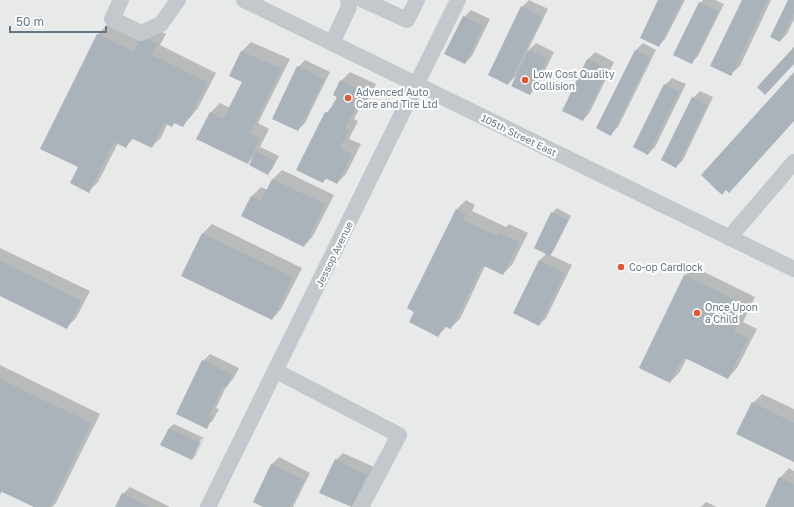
<svg xmlns="http://www.w3.org/2000/svg" width="794" height="507" font-family="'Golos Text',sans-serif">
  <rect width="100%" height="100%" fill="#fafaf8"/>
  <path fill="#e8e9e9" d="M0 0H794V507H0Z"/>
  <path fill="#0003" fill-rule="evenodd" d="M529 0 548 9 527 52 536 43 554 52 537 87 530 94 518 74 508 84 522 7Z
    M659 0H685L665 39 658 46Z
    M703 0H715L724 4 698 56 691 63 700 3Z
    M743 0H771L740 66 730 75Z
    M789 0H794V19L787 34 780 41Z
    M471 10 490 19 472 56 465 63 464 17Z
    M107 25 140 41 152 27 166 34 160 45 216 73 198 108 183 126 175 122 172 126 167 124 161 138 151 147 134 138 126 146 118 143 98 182 89 191 79 166 98 34Z
    M251 42 290 59 258 123 269 129 260 147 279 156 272 169 268 174 254 157 247 163 210 113 220 103 230 108 243 81 231 75 242 51Z
    M643 43 656 50 618 127 611 134 636 50Z
    M595 52 614 62 590 112 583 120 564 110 588 59Z
    M305 60 330 72 305 123 298 130V67Z
    M350 72 376 84 369 98 360 107 354 119 358 121 349 139 361 144 346 174 337 183 327 178 323 182 326 113 334 105 338 97 341 81Z
    M672 78 686 84 655 147 648 154 665 85Z
    M700 91 713 97 683 160 676 167 693 98Z
    M282 170 334 195 313 236 304 246 243 215 252 196 261 187 268 190 273 179Z
    M466 200 475 205 472 211 506 227 509 224 528 233 512 265 503 274 485 266 460 319 450 328 447 326 438 336 456 210Z
    M557 208 571 216 554 250 550 255 572 265 546 318 539 325 540 260 547 253 552 213Z
    M212 224 302 268 281 309 272 319 183 275 203 233Z
    M0 248 90 291 76 318 67 327 0 295Z
    M694 267 755 297 743 322 757 329 737 368 728 378 687 358 679 373 670 382 684 276Z
    M210 354 239 368 233 379 226 387 216 408 219 409 213 420 206 427 203 361Z
    M0 365 100 414 56 503 52 507H36L2 491 0 495Z
    M762 394 794 409V461L753 403Z
    M174 424 204 438 196 455 192 459 169 428ZM202 438 203 439 195 455H193Z
    M343 453 374 467 358 499 351 506 336 460Z
    M279 457 310 473 293 507H266L254 501 272 464Z
    M789 468 794 471V507H766L780 478Z
    M130 487 170 507H117L123 494Z
    M706 502 717 507H701Z"/>
  <path fill="#aab3b9" d="M658 0H682L659 47 640 38Z
    M742 0H767L731 76 710 66Z
    M788 0H794V13L780 42 770 37Z
    M699 2 718 12 692 64 673 55Z
    M521 6 542 17 508 85 488 75Z
    M463 16 483 26 465 64 444 54Z
    M97 34 134 52 142 36 157 43 152 55 207 82 189 119 187 118 183 127 174 123 172 127 164 123 152 148 131 138 126 148 114 142 89 193 70 183 78 167 40 149Z
    M794 47V64L765 95 757 87Z
    M529 50 547 59 530 95 511 86Z
    M635 50 650 57 611 136 596 128Z
    M241 51 281 69 250 133 260 138 248 164 196 139 210 112 223 119 242 82 229 76Z
    M587 59 608 69 583 121 562 111Z
    M297 66 324 79 298 131 272 119Z
    M794 72V121L729 193 726 190 722 195 701 175Z
    M340 80 367 94 360 109 356 107 345 128 349 130 340 148 352 154 337 184 325 178 323 183 296 170 325 112 328 113 337 97 333 95Z
    M664 84 679 92 648 155 633 147Z
    M692 97 707 105 676 168 661 160Z
    M256 151 275 161 268 175 249 165Z
    M272 179 325 204 304 247 241 216 251 196 261 201Z
    M456 209 466 214 463 220 498 236 499 233 519 242 503 275 482 265 451 329 444 326 438 337 409 322 414 312 407 308Z
    M551 212 568 220 550 256 534 248Z
    M202 233 293 277 272 320 181 276Z
    M539 260 565 273 539 326 513 313Z
    M0 261 81 301 67 329 0 296Z
    M684 275 747 306 734 331 748 338 728 379 683 357 670 383 639 368Z
    M202 360 232 375 227 387 223 386 209 415 212 416 207 429 176 414Z
    M0 379 91 423 50 507H34L0 491Z
    M752 402 794 423V462L736 434Z
    M169 428 200 443 192 460 160 445Z
    M335 459 367 475 352 507 319 493Z
    M271 464 304 480 290 507H263L253 502Z
    M779 477 794 484V507H765Z
    M122 493 149 507H115Z"/>
  <g fill="none" stroke-linecap="round" stroke-linejoin="round">
    <path stroke="#c3c8cc" stroke-width="16" d="M121 0 112 19 141 33 161 24 178 0
      M244 0 794 269
      M363 0 407 20 417 0
      M332 43 349 7 348 0
      M729 238 794 162
      M276 371 399 435 361 507
      M208 507 458 0"/>
  </g>
  <g fill="#e4572e" stroke="#fff" stroke-width="1.5">
    <circle cx="525" cy="80" r="4"/>
    <circle cx="348" cy="98" r="4"/>
    <circle cx="621" cy="267" r="4"/>
    <circle cx="697" cy="313" r="4"/>
  </g>
  <g text-anchor="middle" stroke-width="4" stroke-linejoin="round" paint-order="stroke">
    <g font-size="10" fill="#657683" stroke="#fff" text-anchor="start">
      <text x="533" y="78">Low Cost Quality<tspan x="533" dy="12">Collision</tspan></text>
      <text x="356" y="96">Advenced Auto<tspan x="356" dy="12">Care and Tire Ltd</tspan></text>
      <text x="629" y="271">Co-op Cardlock</text>
      <text x="705" y="311">Once Upon<tspan x="705" dy="12">a Child</tspan></text>
    </g>
    <g font-size="10" fill="#657683" stroke="#fff">
      <text transform="translate(519 135) rotate(26)" y="4">105th Street East</text>
      <text transform="translate(334 254) rotate(-64)" y="4">Jessop Avenue</text>
    </g>
  </g>
  <path d="M10 26v6h96v-6" fill="none" stroke="#657683" stroke-width="2"/>
  <text x="16" y="26" font-size="12" fill="#657683" stroke="#ffffff" stroke-width="3" paint-order="stroke">50 m</text>
</svg>
